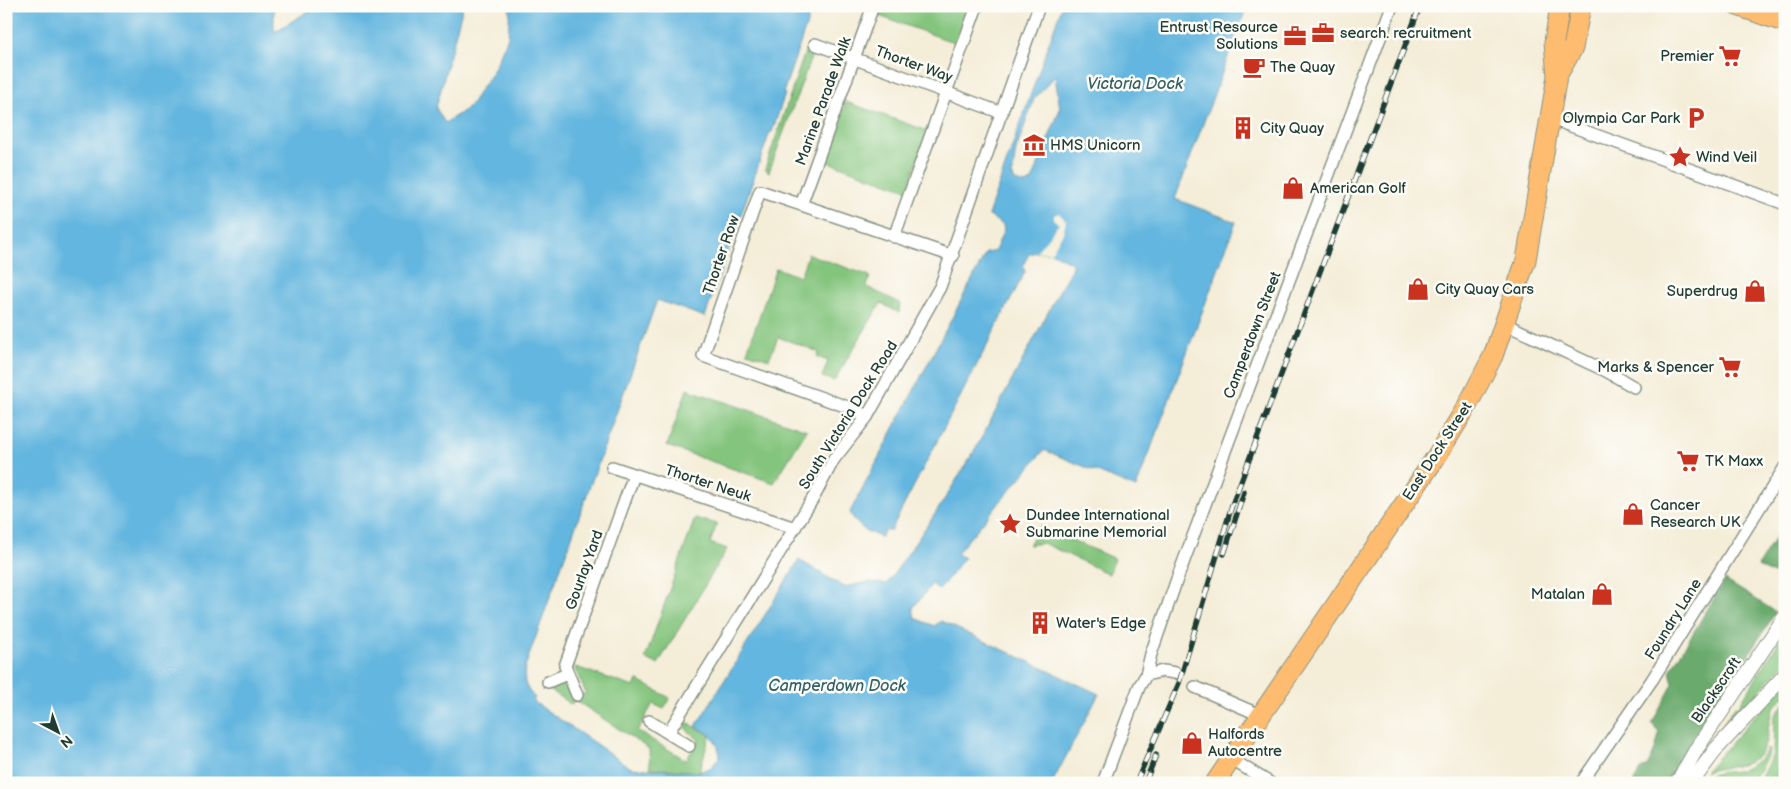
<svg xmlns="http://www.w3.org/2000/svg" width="1791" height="789" font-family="'Balsamiq Sans',sans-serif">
  <rect width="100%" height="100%" fill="#fdfcf7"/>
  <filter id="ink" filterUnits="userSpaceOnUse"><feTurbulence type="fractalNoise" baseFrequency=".02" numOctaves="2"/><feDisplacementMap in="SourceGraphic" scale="10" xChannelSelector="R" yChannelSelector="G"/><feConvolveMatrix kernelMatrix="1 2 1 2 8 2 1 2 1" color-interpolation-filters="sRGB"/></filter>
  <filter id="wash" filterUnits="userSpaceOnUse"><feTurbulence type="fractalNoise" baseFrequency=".0096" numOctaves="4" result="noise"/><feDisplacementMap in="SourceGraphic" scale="20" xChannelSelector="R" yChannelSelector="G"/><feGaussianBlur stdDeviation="1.12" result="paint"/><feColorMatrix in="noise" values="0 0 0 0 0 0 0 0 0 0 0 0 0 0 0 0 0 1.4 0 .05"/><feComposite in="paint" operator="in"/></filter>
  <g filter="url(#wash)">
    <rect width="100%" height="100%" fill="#f4edd8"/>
    <path fill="#84c57e" stroke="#528159" d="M879 6H972L959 44 876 15Z
      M805 52 812 55 769 172 765 169Z
      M846 102 928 131 907 190 825 161Z
      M808 254 870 276 867 287 900 303 899 313 881 303 834 381 822 377 828 361 817 357 819 352 778 337 769 359 747 352 776 268 800 277Z
      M687 389 807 430 774 483 667 446Z
      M695 518 717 524 710 543 727 549 658 664 645 659Z
      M1040 526 1115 559 1109 574 1043 543 1029 545Z
      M1785 632V663L1722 732 1720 730 1735 706 1738 707Z
      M576 667 634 687 637 680 670 698 664 709 653 704 637 731 686 760 699 740 685 728 686 722 710 735 699 772 650 768 649 749 575 700 572 705 548 689 562 685 568 689 573 699 586 693 575 670Z
      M1785 682V696C1759 713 1777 744 1753 760 1738 769 1721 766 1705 772Z
      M1785 702V783H1758L1773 754 1774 717Z
      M1768 749 1769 753 1752 783H1700C1711 771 1721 773 1736 771 1749 769 1760 760 1768 749Z"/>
    <path fill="#6baa6d" stroke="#457450" d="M1785 521V580L1758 566Z
      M1725 580 1776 612 1688 748 1671 783H1633L1643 767 1646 768C1653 757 1657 746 1659 732L1652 723 1673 684 1670 671Z"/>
    <path fill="#63b6df" stroke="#417a8a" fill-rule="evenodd" d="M6 6H274V32L317 6H463L436 108 445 123 469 107 494 69 508 37 510 6H813L783 93 785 94 772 132H770L705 317 657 300 525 667C523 680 525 688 535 698L533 701 631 768 699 772 712 767 720 756C717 738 711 735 696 726L799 560 844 587 869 582 887 584 937 511 975 450 1072 267V263L1051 252H1036L1029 254 1023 265 1025 272 891 530H885L881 537C866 532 857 527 850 512L986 253 995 251 1004 229 1003 225 988 215 1062 6H1247L1175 199 1236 222 1136 488 1044 450 957 553 964 558 939 590 932 584 913 608 915 618 934 626 941 621 1099 694 1052 783H6ZM1055 76 1060 109 1032 181 1025 184 1015 181 1012 175 1016 150 1034 99Z"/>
    <path fill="#f4edd8" d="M1059 213 1066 221 1063 233 1051 252H1036L1059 224 1054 220V215Z"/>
  </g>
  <g filter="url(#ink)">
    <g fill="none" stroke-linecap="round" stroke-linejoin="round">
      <defs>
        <path id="minor" d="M815 44 1002 113
          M1549 118 1785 204
          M801 205 873 6
          M894 237 977 6
          M1505 324 1606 371 1634 387
          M867 417 856 410 703 356 760 191 953 256
          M612 467 795 528
          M1146 675 1163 671 1175 673
          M548 682 567 674
          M1195 687 1260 715
          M577 695 565 666 634 475
          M649 721 689 746
          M668 733 815 495 834 459 867 417 940 287 1039 6
          M1231 759 1270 783
          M1103 783 1139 687 1146 675 1151 654 1177 579 1392 6
          M1581 783 1652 680 1785 467"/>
        <path id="tertiary" d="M1677 783 1697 748 1785 617
          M1691 783 1717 748 1785 675"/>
        <path id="primary" d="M1736 6 1785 23"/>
        <path id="trunk" d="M1557 76 1573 48 1581 6
          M1215 783 1436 457 1466 408 1493 356 1526 260 1557 76 1554 42 1560 6"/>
      </defs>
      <use href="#minor" stroke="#8a9586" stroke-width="14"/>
      <use href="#tertiary" stroke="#8a9586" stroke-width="16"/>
      <use href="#primary" stroke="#8a9586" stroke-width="20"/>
      <use href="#trunk" stroke="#8a9586" stroke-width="21"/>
      <use href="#minor" stroke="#fff" stroke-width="11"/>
      <use href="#tertiary" stroke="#fff" stroke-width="14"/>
      <use href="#primary" stroke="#fdbc6f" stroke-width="18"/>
      <use href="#trunk" stroke="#fdbc6f" stroke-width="19"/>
      <defs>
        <path id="rail" d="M1224 554 1244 492
          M1136 783 1179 683 1232 505 1420 6
          M1145 783 1156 755"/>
      </defs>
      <use href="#rail" stroke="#1f3d34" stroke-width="5.5"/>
      <use href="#rail" stroke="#fdfcf7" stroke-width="4" stroke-dasharray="11" stroke-linecap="butt"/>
    </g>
  </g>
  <defs>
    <symbol id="office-bare" viewBox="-9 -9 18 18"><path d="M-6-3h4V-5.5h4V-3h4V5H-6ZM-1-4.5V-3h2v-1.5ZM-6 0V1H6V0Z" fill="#c8321e" stroke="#fdfcf7" stroke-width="2.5" paint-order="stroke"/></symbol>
    <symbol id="supermarket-bare" viewBox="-9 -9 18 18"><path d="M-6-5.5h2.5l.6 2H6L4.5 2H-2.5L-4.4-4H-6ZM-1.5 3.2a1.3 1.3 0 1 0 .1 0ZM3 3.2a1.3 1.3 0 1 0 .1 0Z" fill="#c8321e" stroke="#fdfcf7" stroke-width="2.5" paint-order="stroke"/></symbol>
    <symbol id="cafe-bare" viewBox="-9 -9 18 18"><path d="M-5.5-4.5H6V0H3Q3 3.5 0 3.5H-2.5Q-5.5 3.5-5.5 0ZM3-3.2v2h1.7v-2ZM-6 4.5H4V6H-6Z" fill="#c8321e" stroke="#fdfcf7" stroke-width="2.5" paint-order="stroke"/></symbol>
    <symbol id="parking-bare" viewBox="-9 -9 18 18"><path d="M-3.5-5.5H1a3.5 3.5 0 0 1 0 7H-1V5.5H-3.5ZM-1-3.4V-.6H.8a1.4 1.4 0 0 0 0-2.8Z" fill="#c8321e" stroke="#fdfcf7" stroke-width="2.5" paint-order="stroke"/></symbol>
    <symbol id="building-bare" viewBox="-9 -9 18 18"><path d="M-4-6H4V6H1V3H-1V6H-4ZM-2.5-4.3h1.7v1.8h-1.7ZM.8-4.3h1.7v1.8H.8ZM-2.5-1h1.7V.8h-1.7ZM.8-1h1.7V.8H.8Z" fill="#c8321e" stroke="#fdfcf7" stroke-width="2.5" paint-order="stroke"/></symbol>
    <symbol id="museum-bare" viewBox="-9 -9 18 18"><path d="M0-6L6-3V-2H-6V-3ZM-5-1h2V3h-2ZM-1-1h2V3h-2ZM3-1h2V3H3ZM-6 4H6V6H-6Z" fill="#c8321e" stroke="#fdfcf7" stroke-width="2.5" paint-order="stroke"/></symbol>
    <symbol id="sight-bare" viewBox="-9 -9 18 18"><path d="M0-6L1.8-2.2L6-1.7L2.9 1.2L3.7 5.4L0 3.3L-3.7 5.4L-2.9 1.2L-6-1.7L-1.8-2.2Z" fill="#c8321e" stroke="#fdfcf7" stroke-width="2.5" paint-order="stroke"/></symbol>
    <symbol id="shop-bare" viewBox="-9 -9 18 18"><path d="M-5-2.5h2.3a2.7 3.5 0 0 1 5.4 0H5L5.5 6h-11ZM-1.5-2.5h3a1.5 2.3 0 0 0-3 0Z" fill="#c8321e" stroke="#fdfcf7" stroke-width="2.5" paint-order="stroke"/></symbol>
  </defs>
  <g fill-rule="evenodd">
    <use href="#office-bare" x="1307" y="17" width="32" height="32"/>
    <use href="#office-bare" x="1279" y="20" width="32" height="32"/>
    <use href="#supermarket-bare" x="1714" y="40" width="32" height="32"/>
    <use href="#cafe-bare" x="1238" y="51" width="32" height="32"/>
    <use href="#parking-bare" x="1680" y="102" width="32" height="32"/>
    <use href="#building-bare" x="1227" y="112" width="32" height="32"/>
    <use href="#museum-bare" x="1018" y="129" width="32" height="32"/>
    <use href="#sight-bare" x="1664" y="141" width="32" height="32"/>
    <use href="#shop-bare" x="1277" y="172" width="32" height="32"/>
    <use href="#shop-bare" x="1402" y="273" width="32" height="32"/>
    <use href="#shop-bare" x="1739" y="275" width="32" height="32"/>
    <use href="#supermarket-bare" x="1714" y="351" width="32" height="32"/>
    <use href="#supermarket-bare" x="1672" y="445" width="32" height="32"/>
    <use href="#shop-bare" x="1617" y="498" width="32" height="32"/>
    <use href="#sight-bare" x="994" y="508" width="32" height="32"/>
    <use href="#shop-bare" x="1586" y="578" width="32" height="32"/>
    <use href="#building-bare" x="1024" y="607" width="32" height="32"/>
    <use href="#shop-bare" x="1176" y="727" width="32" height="32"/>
  </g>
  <g text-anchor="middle" stroke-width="5" stroke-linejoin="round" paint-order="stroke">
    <g font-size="15" fill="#1f3d34" stroke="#fdfcf7" text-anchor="start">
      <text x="1278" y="32" text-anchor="end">Entrust Resource<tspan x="1278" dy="17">Solutions</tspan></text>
      <text x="1340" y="38">search. recruitment</text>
      <text x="1714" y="61" text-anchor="end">Premier</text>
      <text x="1270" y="72">The Quay</text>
      <text x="1680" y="123" text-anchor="end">Olympia Car Park</text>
      <text x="1260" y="133">City Quay</text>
      <text x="1050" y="150">HMS Unicorn</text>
      <text x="1696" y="162">Wind Veil</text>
      <text x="1310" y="193">American Golf</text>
      <text x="1435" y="294">City Quay Cars</text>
      <text x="1738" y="296" text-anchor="end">Superdrug</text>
      <text x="1714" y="372" text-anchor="end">Marks &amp; Spencer</text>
      <text x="1705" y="466">TK Maxx</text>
      <text x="1650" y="510">Cancer<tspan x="1650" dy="17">Research UK</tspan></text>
      <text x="1026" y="520">Dundee International<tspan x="1026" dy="17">Submarine Memorial</tspan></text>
      <text x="1585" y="599" text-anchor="end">Matalan</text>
      <text x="1056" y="628">Water's Edge</text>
      <text x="1208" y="739">Halfords<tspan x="1208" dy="17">Autocentre</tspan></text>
    </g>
    <g font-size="15" fill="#1f3d34" stroke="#fdfcf7">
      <text transform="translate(914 64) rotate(20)" y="5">Thorter Way</text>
      <text transform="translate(823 101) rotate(-70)" y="5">Marine Parade Walk</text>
      <text transform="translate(721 255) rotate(-71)" y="5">Thorter Row</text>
      <text transform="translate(1252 335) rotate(-69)" y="5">Camperdown Street</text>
      <text transform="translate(848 415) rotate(-58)" y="5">South Victoria Dock Road</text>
      <text transform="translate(1437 451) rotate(-57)" y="5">East Dock Street</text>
      <text transform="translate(708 483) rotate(18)" y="5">Thorter Neuk</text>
      <text transform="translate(584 570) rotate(-70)" y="5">Gourlay Yard</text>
      <text transform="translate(1673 619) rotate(-58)" y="5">Foundry Lane</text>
      <text transform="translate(1716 690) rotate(-56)" y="5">Blackscroft</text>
    </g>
    <g font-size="16" font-style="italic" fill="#336167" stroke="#fdfcf7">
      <text x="1135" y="89">Victoria Dock</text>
      <text x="837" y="691">Camperdown Dock</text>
    </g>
  </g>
  <rect width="1791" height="789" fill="none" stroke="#fdfcf7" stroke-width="25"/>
  <g transform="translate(58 732) rotate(139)" stroke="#fdfcf7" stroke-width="4" paint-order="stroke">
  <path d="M0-4L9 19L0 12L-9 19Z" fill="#1f3d34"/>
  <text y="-8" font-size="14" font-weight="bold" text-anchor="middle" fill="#1f3d34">N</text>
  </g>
</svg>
